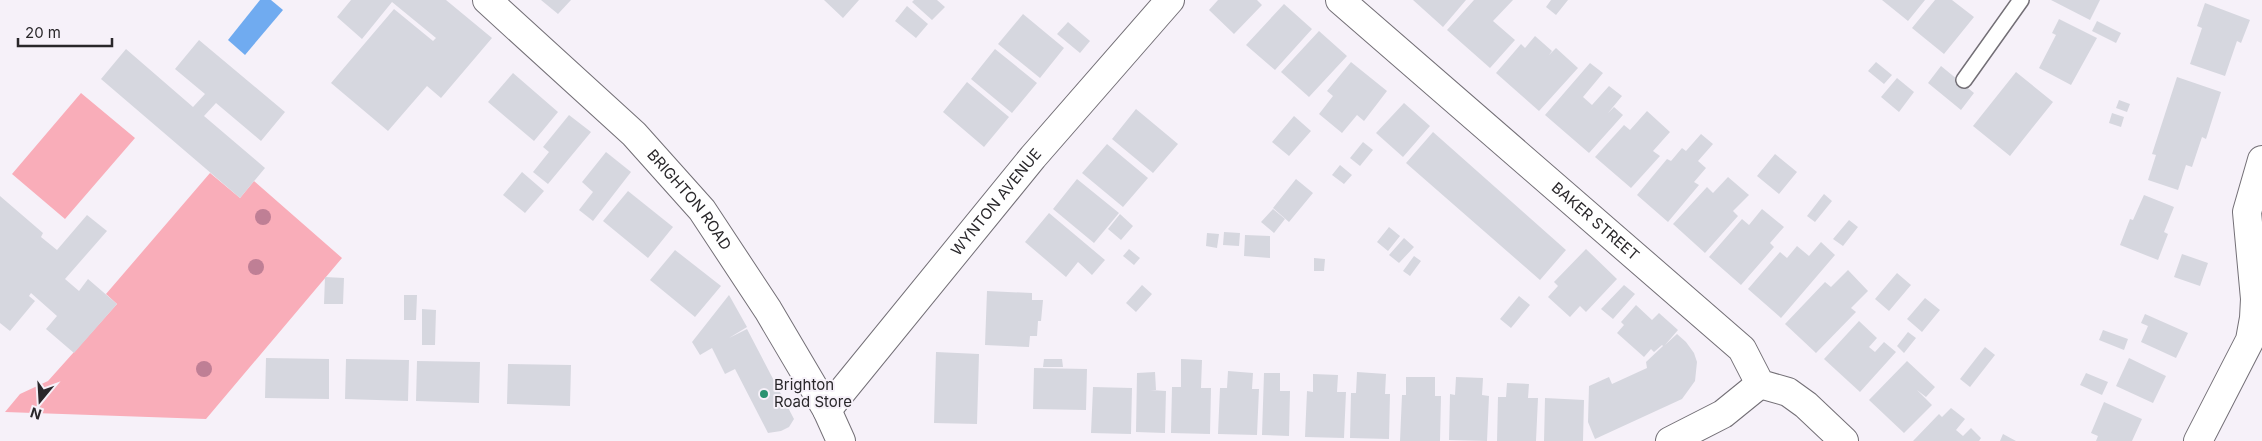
<svg xmlns="http://www.w3.org/2000/svg" width="2262" height="441" font-family="Inter,sans-serif">
  <rect width="100%" height="100%" fill="#f6f1f9"/>
  <path fill="#f9adb9" d="M81 93 135 138 65 219 12 174Z
    M210 173 240 198 254 181 342 258 206 419 5 412 20 394 48 381 117 304 106 294Z"/>
  <path fill="#70abf0" d="M260 0H271L283 10 245 55 228 40Z"/>
  <path fill="#d6d7df" d="M351 0H446L492 38 441 98 427 86 388 131 331 83 394 9 433 41 436 38 392 2 362 39 337 17Z
    M541 0H571L558 14Z
    M824 0H859L843 18Z
    M914 0H937L945 7 932 20 912 2Z
    M1218 0H1257L1262 5 1234 34 1209 10Z
    M1413 0H1466L1443 27Z
    M1474 0H1513L1493 21 1515 40 1490 68 1447 30Z
    M1551 0H1568L1556 15 1546 7Z
    M1882 0H1925L1908 21Z
    M1935 0H1952L1974 17 1944 54 1912 28Z
    M2051 0H2100L2090 20Z
    M2205 3 2250 20 2241 43 2237 41 2225 76 2190 64 2202 28 2197 26Z
    M1284 4 1312 29 1275 70 1246 45Z
    M907 6 928 24 916 38 895 21Z
    M1023 14 1064 48 1040 78 998 44Z
    M2059 19 2097 38 2071 85 2039 68 2056 35 2052 33Z
    M2097 21 2121 33 2116 43 2092 31Z
    M1068 22 1090 41 1080 53 1057 34Z
    M1319 31 1347 56 1309 97 1281 72Z
    M1535 36 1552 51 1549 55 1556 48 1578 68 1539 111 1496 73 1521 44 1525 48Z
    M199 40 285 112 261 141 216 103 204 116 265 168 240 198 101 79 126 49 193 107 205 94 175 69Z
    M995 49 1037 83 1012 113 971 79Z
    M1351 62 1387 91 1364 121 1357 115 1342 133 1319 114 1333 96 1327 91Z
    M1876 62 1892 75 1884 84 1868 71Z
    M1590 63 1603 73 1583 97 1592 105 1609 86 1622 96 1608 113 1614 107 1623 115 1589 153 1545 115Z
    M1941 66 1974 93 1961 110 1928 83Z
    M2016 72 2053 102 2010 156 1973 126Z
    M513 73 558 112 534 141 488 102Z
    M2177 77 2221 92 2206 139 2202 137 2192 167 2186 165 2178 190 2148 180 2156 155 2152 154Z
    M1897 78 1914 92 1899 112 1881 97Z
    M967 82 1009 117 984 147 943 112Z
    M2119 100 2130 104 2127 112 2116 108Z
    M1404 103 1430 126 1403 157 1376 133Z
    M1136 109 1178 144 1153 173 1112 139Z
    M1647 111 1670 132 1653 151 1660 156 1631 188 1595 157 1624 125 1630 130Z
    M2112 113 2124 117 2121 127 2109 123Z
    M569 115 591 132 548 184 533 172 549 152 543 147Z
    M1294 116 1311 131 1289 156 1272 142Z
    M1433 132 1566 250 1540 280 1406 163Z
    M1701 134 1713 144 1698 161 1706 168 1694 182 1699 185 1668 222 1637 195 1667 159 1671 161 1682 148 1686 151Z
    M1363 142 1373 150 1360 166 1350 158Z
    M1107 144 1148 178 1123 207 1082 173Z
    M606 152 631 172 593 221 579 210 593 192 582 182Z
    M1775 154 1797 172 1779 194 1757 176Z
    M1340 165 1352 175 1344 184 1332 175Z
    M522 172 544 191 525 213 503 195Z
    M1728 177 1749 195 1733 211 1738 216 1705 253 1673 224 1707 187 1713 193Z
    M1077 179 1119 213 1094 243 1053 209Z
    M1296 179 1313 193 1289 222 1273 208Z
    M628 191 673 227 648 258 603 221Z
    M1824 194 1832 201 1815 222 1807 216Z
    M2144 195 2174 207 2164 232 2168 234 2158 260 2120 245 2130 219 2133 220Z
    M0 196 43 233 41 237 57 250 87 215 107 231 65 279 79 291 88 279 117 304 74 353 46 329 57 316 31 293 29 296 35 301 10 331 0 323Z
    M1273 209 1285 219 1274 233 1261 222Z
    M1762 209 1784 227 1770 243 1774 247 1741 285 1709 257 1742 219 1749 225Z
    M1049 213 1105 260 1092 275 1078 262 1066 277 1025 242Z
    M1120 214 1133 226 1121 240 1108 229Z
    M1849 220 1858 227 1843 246 1833 239Z
    M1389 227 1400 236 1388 251 1377 242Z
    M1224 232 1240 233 1239 246 1223 245Z
    M1207 233 1219 234 1217 248 1206 246Z
    M1245 235 1270 236V258L1244 256Z
    M1404 238 1414 247 1399 263 1389 255Z
    M1821 242 1835 255 1781 318 1748 289 1780 252 1787 258 1797 246 1809 256Z
    M1129 249 1140 258 1134 265 1123 256Z
    M1586 249 1617 279 1586 312 1580 306 1570 317 1548 297 1558 286 1554 282Z
    M675 250 721 286 695 317 650 280Z
    M2182 254 2208 263 2200 286 2174 277Z
    M1414 256 1421 261 1410 276 1403 271Z
    M1314 258 1325 259 1324 271H1314Z
    M1848 270 1868 291 1851 308 1856 312 1816 353 1785 324 1825 282 1831 287Z
    M1897 273 1911 285 1889 311 1875 299Z
    M325 277 344 278 343 304H324Z
    M1142 285 1152 294 1136 312 1126 303Z
    M1624 285 1635 294 1613 319 1601 309Z
    M987 291 1032 293V300H1043L1041 321H1038L1037 336H1030L1029 347 985 345Z
    M404 295H417L416 320H404Z
    M729 295 747 327 729 338 747 329 794 419 789 427 781 431 768 433 735 369 725 374 712 348 700 355 692 342Z
    M1519 296 1530 305 1511 328 1500 319Z
    M1925 298 1940 310 1922 332 1907 319Z
    M1636 305 1652 320 1659 313 1678 330 1665 345 1677 334 1686 342 1694 353 1697 362 1695 381 1682 399 1595 439 1588 422 1589 386 1609 377 1612 384 1647 368 1646 362 1663 346 1662 345 1654 352 1651 349 1644 357 1617 333 1624 325 1621 322Z
    M422 309 436 310 435 345H422Z
    M2145 314 2188 333 2176 358 2141 342 2148 326 2141 323Z
    M1859 321 1877 338 1869 347 1875 352 1884 342 1896 352 1860 392 1824 359Z
    M2103 330 2128 339 2124 350 2099 340Z
    M1908 332 1916 338 1904 353 1897 346Z
    M1985 347 1995 355 1970 387 1960 379Z
    M936 352 979 354 977 424 934 423Z
    M266 358 329 359V399L265 398Z
    M2129 358 2166 376 2153 403 2116 386Z
    M346 359 409 360 408 401 345 399Z
    M1044 359H1062L1063 367H1043Z
    M1181 359 1202 360 1201 388H1211L1210 434 1171 433 1172 387H1181Z
    M417 361 480 362 479 403 416 401Z
    M1907 361 1935 387 1926 397 1917 390 1932 405 1904 433 1869 400Z
    M508 364 571 365 570 406 507 404Z
    M1034 368 1087 369 1086 410 1033 409Z
    M1228 371 1253 373 1252 389H1259L1257 435 1218 434 1220 388H1227Z
    M1155 372 1156 390H1150L1166 391 1165 433 1136 432 1137 373Z
    M1357 372 1386 374 1385 394H1390L1389 439 1350 438 1351 393H1356Z
    M1264 373H1280V391H1290L1289 436 1262 435Z
    M2086 373 2108 382 2102 395 2080 385Z
    M1313 374 1338 375 1337 392H1346L1344 438 1305 437 1307 391 1313 392Z
    M1406 377H1435V396H1441L1440 441H1400L1402 395H1406Z
    M1456 377 1483 378 1482 395 1489 396 1487 441 1449 440 1450 394 1455 395Z
    M1507 383 1529 384 1528 398H1538L1536 441H1497L1498 397H1506Z
    M1093 387 1132 388 1131 434 1091 433Z
    M1545 398 1584 400 1583 441H1544Z
    M2104 402 2142 419 2132 441H2096L2098 436 2091 433Z
    M1951 408 1965 419 1956 430 1963 436 1971 428 1981 438 1979 441H1913L1939 414 1942 417Z
    M2003 434 2016 441H2000Z"/>
  <g fill="none" stroke-linecap="round" stroke-linejoin="round">
    <defs>
      <path id="lane" d="M1964 80 2021 0"/>
      <g id="street">
        <path id="s1" d="M1340 0 1742 349 1760 384 1788 392 1806 405 1844 441"/>
        <path id="s2" d="M827 410 1033 157 1170 0"/>
        <path d="M1670 441 1723 414 1760 384"/>
        <path d="M2198 441 2250 340 2254 318 2255 299 2247 212 2262 160"/>
      </g>
      <g id="secondary">
        <path id="s3" d="M487 0 634 134 702 210 768 310 827 410 841 441"/>
      </g>
    </defs>
    <use href="#lane" stroke="#736f76" stroke-width="18"/>
    <use href="#street" stroke="#736f76" stroke-width="30"/>
    <use href="#secondary" stroke="#736f76" stroke-width="30"/>
    <use href="#lane" stroke="#fff" stroke-width="15"/>
    <use href="#street" stroke="#fff" stroke-width="28"/>
    <use href="#secondary" stroke="#fff" stroke-width="28"/>
  </g>
  <g fill="#bf7f95">
    <circle cx="263" cy="217" r="8"/>
    <circle cx="256" cy="267" r="8"/>
    <circle cx="204" cy="369" r="8"/>
  </g>
  <circle fill="#2a9270" stroke="#f6f1f9" stroke-width="2" cx="764" cy="394" r="5"/>
  <g text-anchor="middle" stroke-width="4" stroke-linejoin="round" paint-order="stroke">
    <g font-size="15" fill="#29272a" stroke="#f6f1f9">
      <text dy="5" stroke="none"><textPath href="#s3" startOffset="285">BRIGHTON ROAD</textPath></text>
      <text dy="5" stroke="none"><textPath href="#s2" startOffset="268">WYNTON AVENUE</textPath></text>
      <text dy="5" stroke="none"><textPath href="#s1" startOffset="338">BAKER STREET</textPath></text>
    </g>
    <g font-size="15" fill="#29272a" stroke="#f6f1f9" text-anchor="start">
      <text x="774" y="390">Brighton<tspan x="774" dy="17">Road Store</tspan></text>
    </g>
  </g>
  <g transform="translate(40 401) rotate(198)" stroke="#f6f1f9" stroke-width="4" paint-order="stroke">
  <path d="M0-4L9 19L0 12L-9 19Z" fill="#29272a"/>
  <text y="-8" font-size="14" font-weight="bold" text-anchor="middle" fill="#29272a">N</text>
  </g>
  <path d="M18 38v8h94v-8" fill="none" stroke="#29272a" stroke-width="2.5"/>
  <text x="25" y="38" font-size="15" fill="#29272a" stroke="#f6f1f9" stroke-width="4" paint-order="stroke">20 m</text>
</svg>
